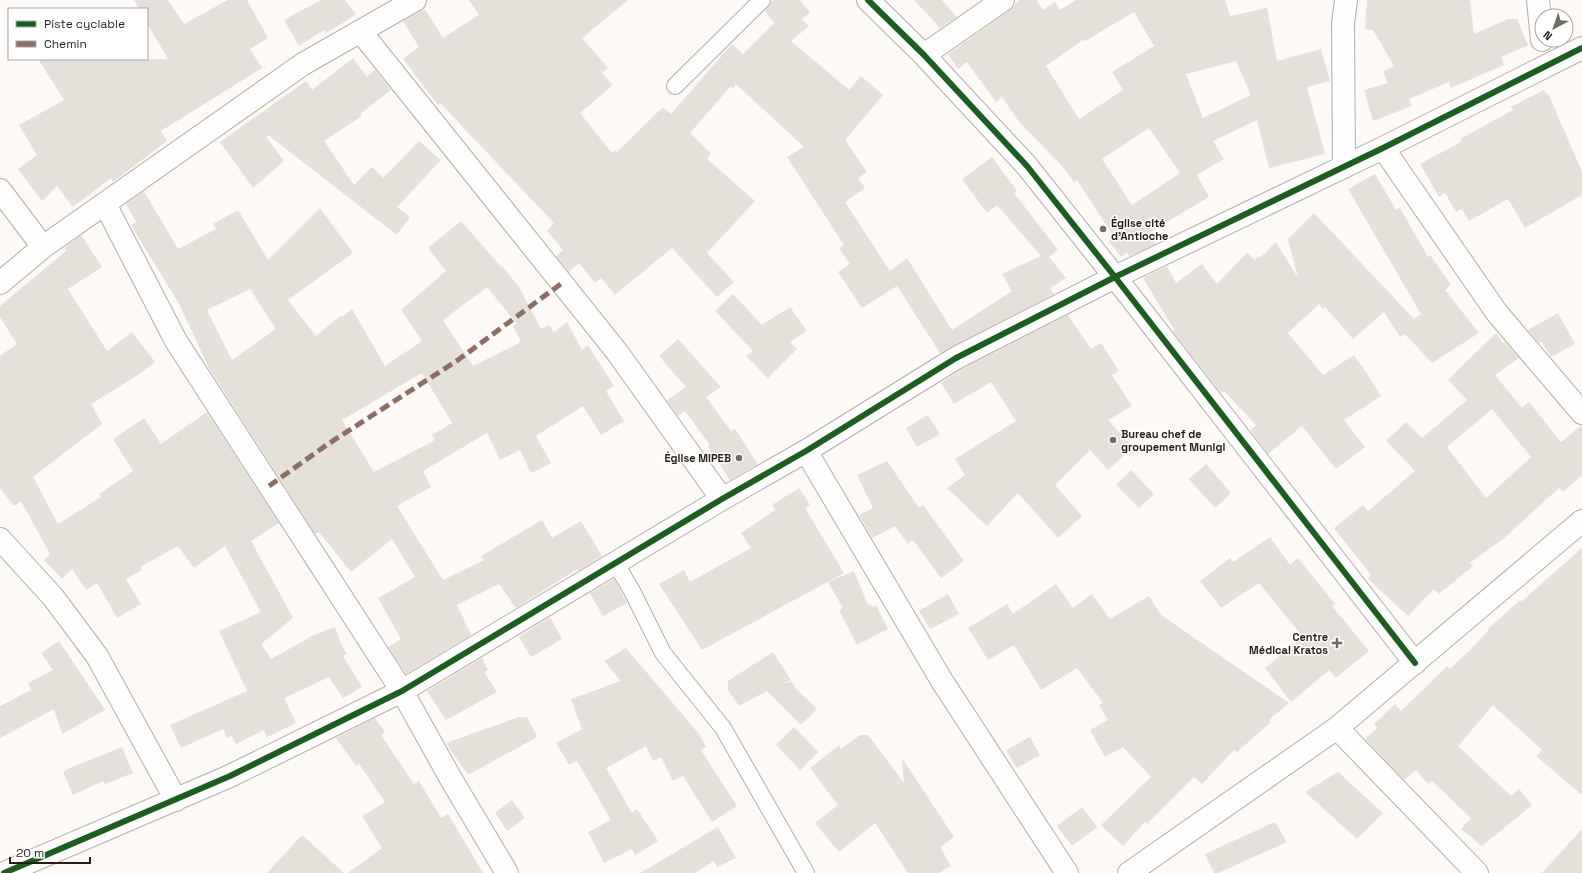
<svg xmlns="http://www.w3.org/2000/svg" width="1582" height="873" font-family="'Space Grotesk',sans-serif">
  <rect width="100%" height="100%" fill="#fcf9f6"/>
  <path fill="#e5e0d9" fill-rule="evenodd" d="M134 0H168L184 24 228 0H247L268 38 250 49 262 68 161 131 167 141 113 182 111 178 73 207 57 186 42 201 18 169 37 155 19 125 64 100 38 59H168L147 23V9H139Z
    M321 0H345L356 14 343 23 326 33 324 30 299 46 284 20Z
    M469 0H628L582 38 608 68 602 73 613 85 580 113 612 153 615 150 617 152 663 107 671 114 732 44 743 54 774 23 765 11 771 2 773 0H800L810 13 802 19 809 26 791 41 849 90 861 76 883 95 845 140 867 172 858 178 865 188 845 202 890 271 907 258 952 330 1012 291 1002 274 1041 256 997 205 987 213 962 179 992 157 1017 191 1014 193 1058 250 1049 257 1066 278 1050 288 1054 294 940 353 897 286 862 308 838 272 850 264 839 248 844 245 787 157 804 147 736 84 733 88 731 86 690 133 711 154 707 159 755 201 707 253 734 282 717 297 672 248 615 295 601 278 595 283 579 263 569 272 556 256 563 250 547 231 554 223 440 103 438 105 403 59 419 47 403 21 425 9 443 38 479 15Z
    M914 0H942L957 17 940 28Z
    M1019 0H1036L1043 10 1055 2 1060 10 1076 0H1225L1230 16 1267 8 1277 61 1321 49 1330 81 1307 87 1325 154 1269 168 1257 120 1213 141 1224 159 1197 175 1209 197 1150 232 1156 244 1129 256 1127 252 1121 257 1109 241 1114 237 1077 180 1074 182 1062 166 1019 122 1002 97 996 102 967 62 958 69 948 54 1010 10ZM1134 12 1154 46 1112 72 1123 90 1079 119 1046 66 1084 39 1085 41ZM1236 61 1251 95 1203 118 1186 74ZM1149 128 1180 173 1132 205 1102 159Z
    M1367 0H1470L1474 34 1508 19H1517L1528 45 1501 57 1504 65 1451 88 1449 82 1409 99 1412 106 1373 121 1364 90 1388 83 1383 71 1394 66 1373 30 1365 29Z
    M353 58 367 77 375 70 391 90 360 114 362 116 324 141 354 185 372 167 383 178 419 141 441 160 397 207 410 217 397 235 268 135 266 137 284 161 253 188 220 142 306 81 312 90Z
    M1544 90 1547 94 1548 93 1582 172V195L1525 228 1508 199 1469 221 1462 209 1456 212 1445 193 1439 197 1420 164 1461 142 1460 139 1513 110 1511 107Z
    M1375 174 1396 210 1400 208 1428 257 1430 255 1451 285 1445 290 1479 333 1432 363 1405 334 1400 337 1384 312 1353 339 1325 307 1323 309 1319 304 1288 333 1323 375 1354 355 1368 375 1381 396 1344 420 1365 447 1336 469 1302 426 1268 454 1250 430 1256 425 1224 391 1222 393 1217 388 1173 331 1174 329 1143 278 1167 266 1176 283 1202 264 1217 284 1247 253 1255 260 1259 256 1260 258 1276 242 1298 278 1288 239 1314 213 1414 319 1421 314 1348 189Z
    M144 191 178 249 216 229 213 224 238 210 268 260 320 208 353 253 288 300 316 336 340 316 342 317 352 309 385 366 422 341 401 310 446 271 428 248 461 221 502 268 503 267 519 287 541 329 549 325 554 332 567 322 582 350 588 345 614 386 606 391 624 421 601 435 583 406 536 436 551 463 531 473 520 450 500 460 487 433 423 471 431 487 397 506 443 580 484 560 481 556 542 520 552 538 581 521 602 556 578 571 577 569 516 608 499 584 457 605 471 635 406 674 388 647 401 639 378 598 415 577 392 539 351 572 319 532 315 534 210 370 179 304 131 225 136 222 126 204ZM487 287 517 324 513 326 521 342 473 366 443 320ZM250 289 276 329 232 360 207 310ZM422 373 452 423 432 435 435 440 374 472 342 420Z
    M81 235 102 267 68 289 107 351 132 332 155 362 138 375 91 404 102 424 33 477 58 524 101 497 99 494 133 471 113 439 144 418 161 444 207 412 279 523 251 541 293 618 261 644 271 659 312 636 335 627 342 646 347 654 343 656 362 687 343 698 329 677 284 698 296 723 267 737 264 730 236 744 232 736 227 738 223 729 181 748 170 725 247 691 219 631 261 612 225 546 194 568 178 546 140 567 142 570 126 579 141 604 117 618 97 583 86 590 72 569 62 579 44 560 50 554 21 501 14 506 0 488V356L17 344 0 317V306L66 251 64 248Z
    M733 294 762 325 790 307 807 331 790 342 797 349 768 378 746 356 753 351 715 311Z
    M1558 313 1575 344 1551 357 1541 341 1539 343 1528 330Z
    M1068 315 1091 349 1101 343 1119 371 1112 375 1132 406 1108 420 1133 447 1108 470 1090 450 1055 485 1082 516 1058 538 1018 493 987 526 947 488 965 475 955 459 1016 421 991 382 954 404 941 383 962 369Z
    M1496 333 1503 343 1505 342 1519 358 1495 375 1522 408 1529 402 1561 442 1582 425V475L1563 492 1559 488 1503 539 1470 563 1473 566 1439 594 1434 589 1408 616 1368 579 1371 575 1334 528 1363 505 1368 511 1415 471 1386 441 1406 422 1422 438 1467 400 1448 380ZM1492 409 1531 457 1486 498 1447 447Z
    M678 339 721 387 706 397 731 431 735 429 758 464 730 480 708 447 710 445 685 411 678 416 667 400 686 387 659 356Z
    M928 415 940 434 917 447 906 428Z
    M887 461 919 508 923 505 964 561 941 578 913 540 908 544 895 526 872 538 859 515 873 508 857 475Z
    M1206 464 1231 493 1215 508 1189 479Z
    M1131 470 1154 494 1139 508 1116 485Z
    M799 488 810 505 805 508 844 573 702 650 659 584 684 570 690 582 751 548 741 533 775 510 772 505Z
    M1270 537 1290 565 1298 558 1335 604 1332 606 1369 651 1336 678 1329 670 1291 702 1265 668 1303 637 1259 583 1221 608 1200 581 1230 558 1233 562Z
    M1582 548V795L1536 756 1542 750 1493 705 1458 746 1511 796 1519 789 1532 805 1482 846 1461 829 1471 818 1432 781 1428 784 1416 770 1404 780 1365 739 1377 728 1374 724 1395 704 1401 711 1447 666 1450 669 1468 652 1489 630 1488 629 1520 600 1521 602Z
    M854 571 868 605 871 604 872 607 876 605 888 629 857 645 839 610 843 608 828 582Z
    M614 579 627 603 603 616 590 593Z
    M1056 584 1073 608 1092 594 1110 619 1149 596 1161 615 1289 703 1270 719 1271 722 1237 752 1234 750 1202 784 1194 777 1147 824 1145 822 1123 846 1101 825 1151 777 1123 747 1105 757 1090 730 1108 720 1099 705 1103 703 1077 668 1041 690 1014 645 988 660 968 628 1007 604 1013 614Z
    M948 594 959 614 930 629 919 611Z
    M550 617 562 639 531 657 519 637Z
    M59 641 105 710 62 734 54 709 0 738V706L31 690 28 683 53 670 41 653Z
    M626 648 699 734 706 747 701 750 737 806 712 822 683 776 673 781 661 757 653 761 646 746 606 768 632 813 637 809 658 841 635 855 632 849 604 863 588 832 611 820 577 761 569 765 556 743 582 729 571 699 621 681 604 661Z
    M773 652 791 680 783 683 792 682 797 690 817 709 801 725 767 691 739 706 728 690V681Z
    M482 658 488 670 484 672 497 692 446 720 427 691Z
    M519 717H527L537 737 468 775 446 743Z
    M375 718 385 732 381 735 414 784 419 781 441 818 448 814 483 873H348L382 848 362 816 385 802 359 764 356 766 336 738Z
    M794 727 818 752 800 770 776 745Z
    M860 735H868L904 783 902 758 954 837 940 847 951 866 939 873H908L875 823 839 852 815 823 838 805 810 768 839 745 841 749Z
    M1030 737 1040 755 1017 768 1006 750Z
    M122 747 133 773 105 784 103 781 73 795 63 772 72 767Z
    M1338 772 1383 813 1357 839 1305 792Z
    M512 800 525 818 507 831 495 813Z
    M1082 807 1097 827 1072 846 1057 826Z
    M1275 822 1287 842 1218 873H1214L1205 854Z
    M718 827 736 858 717 867 714 861 695 873H640Z
    M1582 829V873H1542Z
    M302 835 344 873H267Z"/>
  <g fill="none" stroke-linecap="round" stroke-linejoin="round">
    <defs>
      <path id="lane" d="M675 86 762 0
        M616 564 632 591 663 653 723 728 806 873"/>
      <path id="street" d="M868 0 924 55 1027 166 1115 277 1415 663
        M1538 0 1542 40
        M361 32 617 352 722 499
        M924 55 1003 0
        M1383 148 1497 313 1582 413
        M1344 167 1343 24 1346 0
        M0 190 43 247
        M105 204 176 341 402 691 451 779 507 873
        M0 283 43 247 303 64 415 0
        M806 451 942 681 1067 873
        M0 539 53 597 97 656 176 800
        M4 873 230 776 402 691 722 499 806 451 956 358 1115 277 1383 148 1582 48
        M1129 873 1337 728
        M1477 873 1337 728 1582 521"/>
    </defs>
    <use href="#lane" stroke="#b3aea7" stroke-width="18"/>
    <use href="#street" stroke="#b3aea7" stroke-width="24"/>
    <use href="#lane" stroke="#fffefe" stroke-width="16"/>
    <use href="#street" stroke="#fffefe" stroke-width="22"/>
    <path stroke="#8d6e63" stroke-width="5" stroke-dasharray="10 5" stroke-linecap="butt" d="M269 486 328 444 458 360 562 283"/>
    <defs>
      <path id="cycleway" d="M868 0 924 55 1027 166 1115 277 1415 663
        M4 873 230 776 402 691 722 499 806 451 956 358 1115 277 1383 148 1582 48"/>
    </defs>
    <use href="#cycleway" stroke="#fff" stroke-width="8"/>
    <use href="#cycleway" stroke="#1b5e20" stroke-width="6"/>
  </g>
  <g fill="#716b62" stroke="#fff" stroke-width="1.5">
    <circle cx="1103" cy="229" r="4"/>
    <circle cx="1113" cy="440" r="4"/>
    <circle cx="739" cy="458" r="4"/>
    <path d="M1335 637h4v4h4v4h-4v4h-4v-4h-4v-4h4z"/>
  </g>
  <g text-anchor="middle" stroke-width="3" stroke-linejoin="round" paint-order="stroke">
    <g font-size="11" font-weight="bold" fill="#261e13" stroke="#fff" text-anchor="start">
      <text x="1111" y="227">Église cité<tspan x="1111" dy="13">d'Antioche</tspan></text>
      <text x="1121" y="438">Bureau chef de<tspan x="1121" dy="13">groupement Munigi</tspan></text>
      <text x="731" y="462" text-anchor="end">Église MIPEB</text>
      <text x="1328" y="641" text-anchor="end">Centre<tspan x="1328" dy="13">Médical Kratos</tspan></text>
    </g>
  </g>
  <rect x="8" y="8" width="140" height="52" fill="#ffffff" stroke="#a8a5a1"/>
  <rect x="16" y="21" width="20" height="6" fill="#1b5e20" stroke="#a8a5a1"/>
  <text x="44" y="28" font-size="12" fill="#261e13">Piste cyclable</text>
  <rect x="16" y="41" width="20" height="6" fill="#8d6e63" stroke="#a8a5a1"/>
  <text x="44" y="48" font-size="12" fill="#261e13">Chemin</text>
  <g transform="translate(1554 28) rotate(220)"><circle r="19" fill="#ffffff" stroke="#a8a5a1"/>
  <path d="M0-3L7 15L0 10L-7 15Z" fill="#716b62"/>
  <text y="-6" font-size="11" font-weight="bold" text-anchor="middle" fill="#261e13">N</text>
  </g>
  <path d="M10 857v6h80v-6" fill="none" stroke="#261e13" stroke-width="2"/>
  <text x="16" y="857" font-size="12" fill="#261e13" stroke="#ffffff" stroke-width="3" paint-order="stroke">20 m</text>
</svg>
